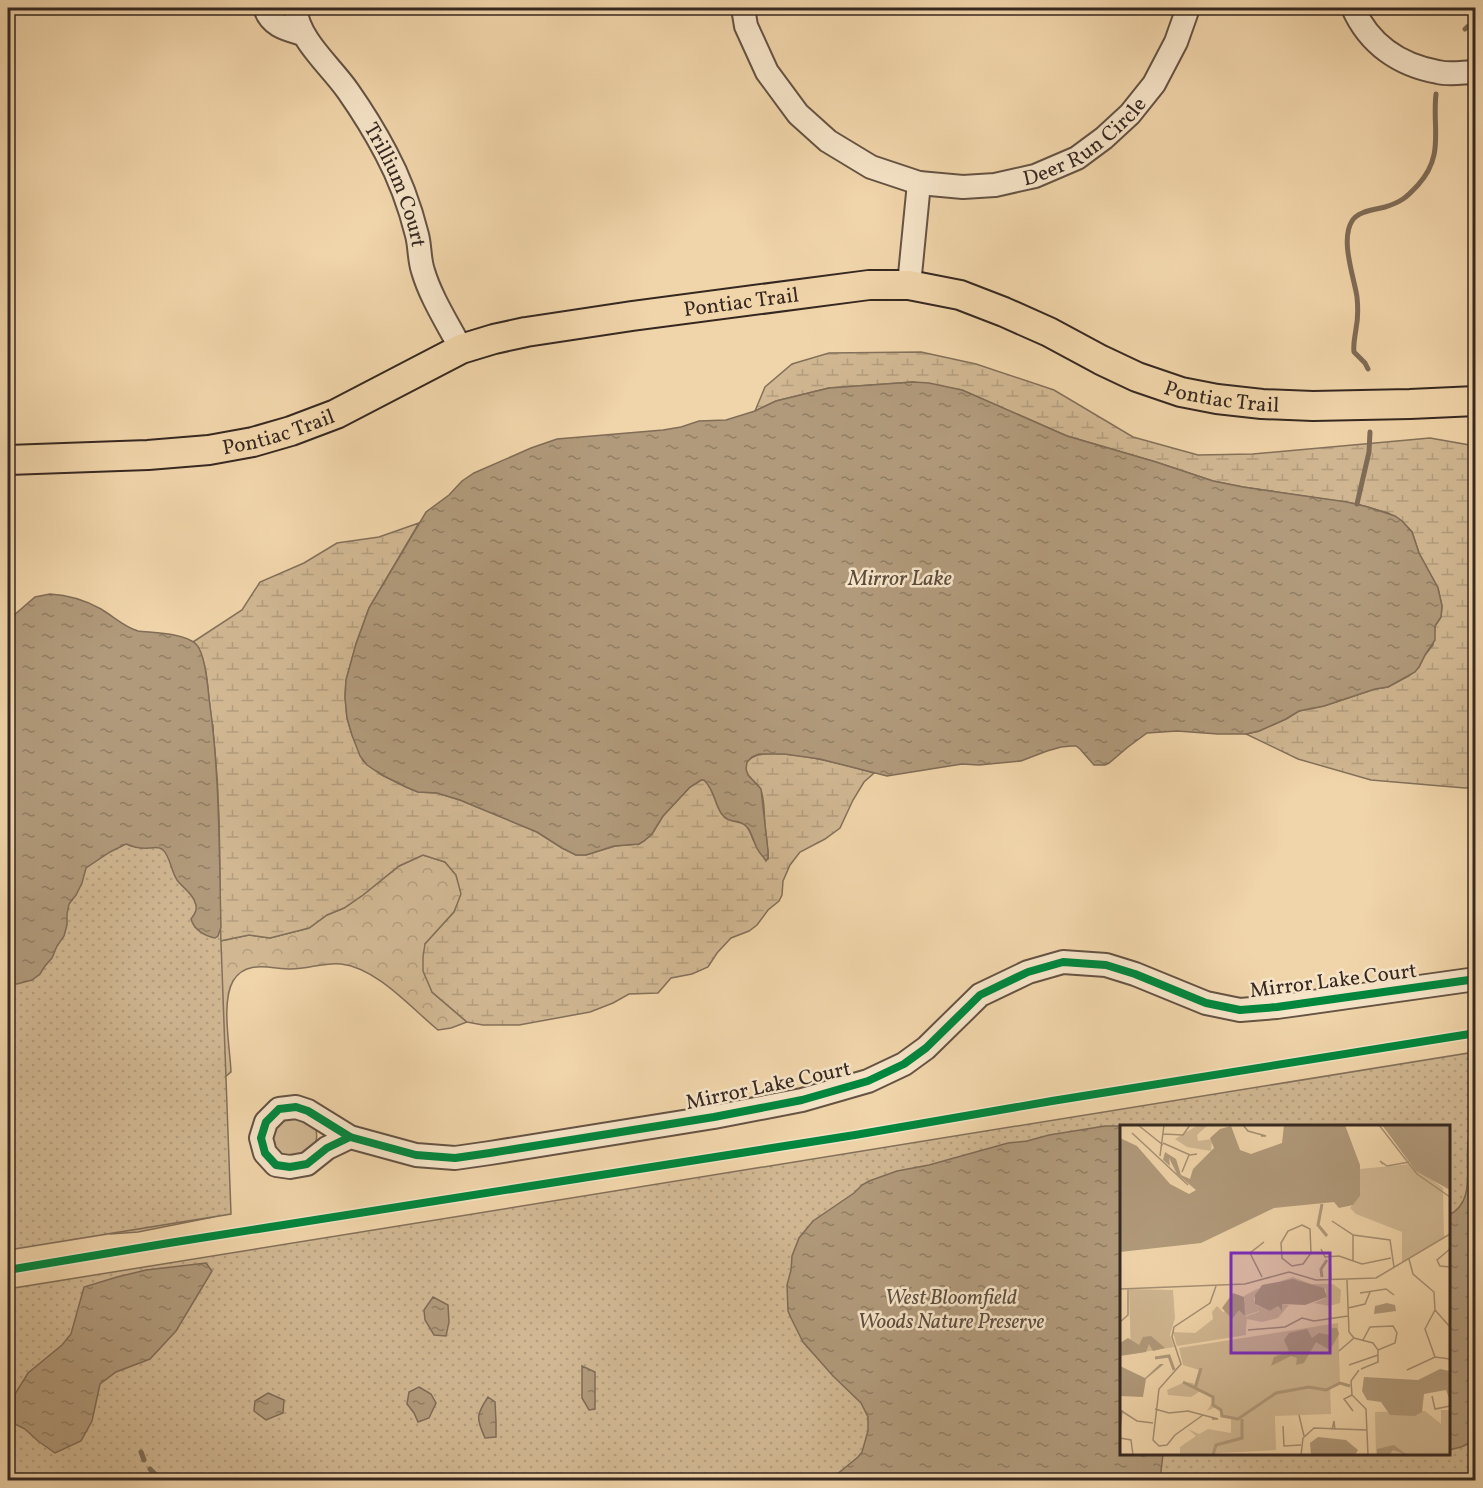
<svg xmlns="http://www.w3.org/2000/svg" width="1483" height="1488" font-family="Vollkorn,serif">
  <defs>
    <pattern id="forest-crowns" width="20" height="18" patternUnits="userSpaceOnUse" patternTransform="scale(1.5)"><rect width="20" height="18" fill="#d1b893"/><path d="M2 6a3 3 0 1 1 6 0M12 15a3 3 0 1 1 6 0" fill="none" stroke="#b49e7e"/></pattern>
    <pattern id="wetland-marsh" width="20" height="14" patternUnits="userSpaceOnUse" patternTransform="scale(1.5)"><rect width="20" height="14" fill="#d1b893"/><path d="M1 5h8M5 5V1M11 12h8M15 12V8" fill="none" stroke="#b49e7e"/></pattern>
    <pattern id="park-dots" width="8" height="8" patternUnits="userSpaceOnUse" patternTransform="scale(1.5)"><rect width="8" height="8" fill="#d1b893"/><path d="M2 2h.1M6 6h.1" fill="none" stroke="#b49e7e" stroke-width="1.8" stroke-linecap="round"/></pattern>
    <pattern id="water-ripples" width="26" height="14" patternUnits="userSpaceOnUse" patternTransform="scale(1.5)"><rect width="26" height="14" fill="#b19a7b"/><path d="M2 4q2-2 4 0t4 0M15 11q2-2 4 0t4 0" fill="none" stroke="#917e64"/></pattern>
  </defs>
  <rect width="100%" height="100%" fill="#f1d5aa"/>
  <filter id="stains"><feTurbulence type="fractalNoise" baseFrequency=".00333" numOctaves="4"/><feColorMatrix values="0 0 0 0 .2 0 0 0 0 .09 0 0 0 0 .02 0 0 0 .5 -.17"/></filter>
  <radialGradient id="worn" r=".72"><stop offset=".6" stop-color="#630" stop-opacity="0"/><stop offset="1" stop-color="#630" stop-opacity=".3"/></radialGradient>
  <path fill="#d1b893" stroke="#84705a" stroke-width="1.5" d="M289 1114 315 1126C321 1146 311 1149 296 1158 292 1157 285 1157 282 1154 273 1150 269 1136 274 1128 277 1123 284 1118 289 1114Z"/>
  <path fill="url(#forest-crowns)" stroke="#84705a" stroke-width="1.5" d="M423 855 445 862 456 875 462 894 454 912 425 944 432 992 467 1022 451 1028 438 1030C411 1008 377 968 341 964 325 962 308 969 291 969 271 969 246 959 233 981 221 1002 230 1047 231 1072L217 1084 214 1217 138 1232 111 1234 220 941 249 935 270 938 309 928 327 915 344 908 363 895 399 866Z"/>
  <path fill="url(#wetland-marsh)" stroke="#84705a" stroke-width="1.5" d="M921 352 976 364 1054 390 1133 437 1198 455 1253 454 1430 438 1475 446V787L1465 788 1371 780 1298 759 1246 734 1259 731 1286 719 1299 711 1324 706 1375 689 1388 687 1409 676 1419 667 1425 655 1433 645 1435 626 1441 617 1442 606 1438 588 1419 553 1412 532 1402 521 1388 513 1357 504 1243 487 1213 481 1156 462 1067 436 962 390 913 382 829 388 776 401 755 411 765 387 792 364 829 353Z
    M419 523 369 608 356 644 346 680 345 697 347 718 352 735 363 761 382 775 406 787 418 792 437 793 460 800 537 832 562 848 576 855H586L615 846 639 844 644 841 652 834 663 816 690 787 701 780H705C715 792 714 803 722 814 730 825 739 819 746 826 751 831 751 838 755 843 758 848 764 853 768 858 768 847 766 836 765 825 764 814 765 798 760 788 756 781 743 775 746 765 753 737 855 768 874 773L864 782 853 800 840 828 825 839 800 852 790 865 783 881 782 895 779 901 768 910 757 925 749 931 731 938 717 953 708 967 692 974 671 978 658 993 629 994 613 1003 590 1012 519 1025H483L467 1022 432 992 423 971V957L425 944 454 912 461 894 456 875 445 862 423 855 399 866 363 895 344 908 327 915 309 928 270 938 249 935 220 941C220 863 221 785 210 707 207 686 208 658 193 642L242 610 260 582 304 563 337 543 379 537Z"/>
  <path fill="url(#park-dots)" stroke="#84705a" stroke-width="1.5" fill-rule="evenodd" d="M213 725 231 1214 8 1250V799L94 730Z
    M1475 1052V1480H8V1289ZM1122 1126H1448V1454H1122Z"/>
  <path fill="url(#water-ripples)" stroke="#806c57" stroke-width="1.5" d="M913 382 929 383 962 390 1067 436 1156 462 1213 481 1243 487 1347 502 1368 507 1395 516 1402 521 1412 532 1419 553 1438 588 1442 606 1441 617 1435 626V640L1425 655 1419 667 1415 672 1388 687 1375 689 1324 706 1299 711 1286 719 1259 731 1246 734H1218L1177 731 1147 733 1128 747 1109 763 1105 765H1094L1080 749 1076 746H1071L1061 747 1047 751 1021 761 979 765 962 764 887 776 820 759 784 754H759L752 757 747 762 746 769 748 775 761 789 768 851V858L766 861C764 857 760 854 758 850 753 842 752 830 745 825 737 818 729 825 721 813 714 802 715 791 704 780H701L690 787 663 816 652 834 644 841 639 844 614 846 586 855H576L562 848 537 832 460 800 437 793 418 792 406 787 382 775 367 765 360 756 352 735 347 718 345 697 346 680 356 644 369 608 426 512 449 495 462 481 474 473 531 448 557 439 663 430 681 427 699 421 726 420 755 411 776 401 829 388Z
    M50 594C68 595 85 600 101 609 113 616 124 627 138 631 154 633 184 633 196 644 206 654 208 692 210 706 220 780 219 854 221 927L218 936 215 938C205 936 194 930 191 919 195 914 198 909 195 902 192 893 182 887 177 880 171 871 170 856 163 850 159 846 154 848 149 848 140 849 133 847 126 844L110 852 86 868 82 883 76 895 69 904 67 914V925L64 936 57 946 52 958 45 966 40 974 32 980 17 984 8 983V623L13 616 35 597Z
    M1475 1121V1441L1461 1447 1449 1450V1215C1483 1198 1456 1151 1475 1121Z
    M1105 1126H1126H1122V1454H1163L1160 1480H830L858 1457 862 1452 868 1431V1417L861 1403 833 1376 803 1342 791 1318 788 1311 787 1285 791 1270 792 1256 799 1238 813 1221 854 1193 862 1185 869 1181 897 1171 929 1165 1008 1143 1027 1141 1049 1135Z
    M206 1263 212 1271 176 1331 150 1359 116 1372 100 1384 92 1421 81 1441 55 1453 38 1441 25 1429 15 1424V1394L28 1373 62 1345 71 1334 84 1287 117 1277 146 1270Z
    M433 1297 448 1305 449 1322 446 1336 434 1335 425 1320 424 1310Z
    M582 1366 595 1372V1409L589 1410 582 1398Z
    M419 1387 431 1394 436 1403 429 1418 418 1422 414 1413 407 1404 409 1392Z
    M268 1393 284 1400 283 1413 266 1420 254 1411 255 1401Z
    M488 1397 495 1402 496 1422V1437L485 1438C476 1418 476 1415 488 1397Z"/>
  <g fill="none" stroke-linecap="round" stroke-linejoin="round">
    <path stroke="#806c57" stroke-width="5" d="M1465 29 1476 19
      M1368 369 1365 363 1354 352C1353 343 1355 337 1356 329 1358 319 1358 307 1357 297 1354 277 1340 240 1352 221 1358 211 1374 210 1385 207 1401 202 1406 198 1418 185 1445 155 1432 129 1436 94
      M1357 504 1369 452 1370 432
      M141 1452 144 1460
      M150 1469 161 1480"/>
    <defs>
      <g id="minor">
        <path d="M265 8C271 26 286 29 303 34"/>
        <path id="s1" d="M295 8C299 41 329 64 348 91 362 111 375 132 386 153 400 179 410 207 417 235 420 246 419 259 423 271 431 298 448 324 461 349"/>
        <path id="s2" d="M743 8 746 26 767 72 798 114 828 141 871 167 919 183 963 187 995 185 1035 176 1077 158 1104 138 1130 114 1154 84 1176 42 1188 8"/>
        <path d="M1353 8C1369 44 1399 65 1438 72 1450 75 1464 72 1476 72"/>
        <path d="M909 285 919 183"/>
        <path d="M350 1137 327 1148 307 1164 290 1167 276 1165 265 1153 261 1138 266 1122 279 1109 296 1107 308 1111 350 1137 416 1155 455 1158 490 1153 714 1117 802 1100 868 1081 904 1064 926 1048 980 995 1028 972 1063 962 1106 965 1135 974 1206 1003 1240 1010 1277 1007 1476 979"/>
      </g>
      <g id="major">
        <path id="s3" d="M8 460 148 455 209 450 253 442 291 431 336 414 461 349 494 339 526 332 632 316 869 285H909L960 295 1004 312 1049 332 1101 360 1137 377 1181 392 1217 399 1262 404 1313 406 1410 404 1476 401"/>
      </g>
    </defs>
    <use href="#minor" stroke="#655343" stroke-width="26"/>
    <use href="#major" stroke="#362821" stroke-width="32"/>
    <use href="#minor" stroke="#f6e4c8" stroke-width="22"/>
    <use href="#major" stroke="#f1d5aa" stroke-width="28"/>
    <defs>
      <path id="cycleway" d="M350 1137 327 1148 307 1164 290 1167 276 1165 265 1153 261 1138 266 1122 279 1109 296 1107 308 1111 350 1137 416 1155 455 1158 490 1153 714 1117 802 1100 868 1081 904 1064 926 1048 980 995 1028 972 1063 962 1106 965 1135 974 1206 1003 1240 1010 1277 1007 1476 979
        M8 1270 169 1243 855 1135 1052 1101 1476 1033"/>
    </defs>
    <use href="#cycleway" stroke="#f6e4c8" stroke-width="11"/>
    <use href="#cycleway" stroke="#00873e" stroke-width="8"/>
  </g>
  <g text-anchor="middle" stroke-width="5" stroke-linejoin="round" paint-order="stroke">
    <g font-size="21" fill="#362821" stroke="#f6e4c8">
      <text dy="7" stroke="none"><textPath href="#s2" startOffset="440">Deer Run Circle</textPath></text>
      <text dy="7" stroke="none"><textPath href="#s1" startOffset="206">Trillium Court</textPath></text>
      <text dy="7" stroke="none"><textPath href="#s3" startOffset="759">Pontiac Trail</textPath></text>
      <text dy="7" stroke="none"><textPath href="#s3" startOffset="1263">Pontiac Trail</textPath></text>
      <text dy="7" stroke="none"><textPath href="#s3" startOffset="273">Pontiac Trail</textPath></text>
      <text transform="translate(1333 980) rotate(-7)" y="7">Mirror Lake Court</text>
      <text transform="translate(768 1085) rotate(-12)" y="7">Mirror Lake Court</text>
    </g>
    <g font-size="21" font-style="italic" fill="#5d4c3e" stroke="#f6e4c8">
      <text x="951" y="1304">West Bloomfield<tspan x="951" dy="24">Woods Nature Preserve</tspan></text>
    </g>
    <g font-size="22" font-style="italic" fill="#5b4a3c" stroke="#f6e4c8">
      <text x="900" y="585">Mirror Lake</text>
    </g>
  </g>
  <g transform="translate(1120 1125)">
    <rect width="330" height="330" fill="#f1d5aa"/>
    <path d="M78 0H88L77 10 78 16 92 14 91 26 67 22 55 14ZM97 181 104 188 125 192 141 186 142 197 127 194 125 210 74 209 93 194 92 187Z" fill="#d1b893"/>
    <path d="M173 152 191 159H213L221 165 220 178 209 181 194 178 206 173V164L177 155 161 156ZM139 163 134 174 136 180 150 186 158 181 161 185 162 179 169 180 158 193 142 197 139 186 125 191 124 171ZM65 257 73 258 79 267 71 272 48 270 47 265Z" fill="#d1b893"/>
    <path d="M291 39 323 63 324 112 282 138V107L236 89 230 83 240 71V44ZM9 164 53 165 55 193 50 210 54 222 11 229ZM117 177H125L126 210 57 221 53 207 76 208ZM218 198 220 258 210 261 211 289 155 291 156 325 60 330V322L76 311 68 304 79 309 88 304 111 308V291H101L102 285 96 282 87 286 94 274 73 263 79 245 63 240 59 223ZM321 285H330V330H256L255 287 305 286 321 299Z" fill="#d1b893"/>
    <path d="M164 0H225L240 40V71L233 80 219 83 214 77 154 83 81 118 0 127V13L17 21 50 59 69 69 76 65 57 49 49 33 50 41 43 35 45 27 56 34 61 50 70 54 73 44 94 23 90 13 100 4 111 1 120 25 131 29 162 18ZM262 0H330V65L296 46ZM173 154 204 163 207 172 185 180 162 179V186L158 181 150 186 135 179V170L142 160ZM113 168 124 172 125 191 119 185 112 194 102 183ZM267 178 275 180 276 186 254 189 255 181ZM212 203H217L219 209 210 225 196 217 184 238 176 240 177 233 171 231 151 241 154 232 169 226 164 215 169 208 187 204 192 213 199 208 209 210ZM31 211 45 223 33 226 29 219 26 227 0 231V218L8 213 19 220 23 212ZM40 239H44L26 254 23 272 0 271V241L25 253ZM320 244 330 246V276L326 265 304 269 302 287 295 291 270 290 261 277 247 275 242 266 244 252 298 255ZM198 312 226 315 238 325 235 330H191L190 318ZM274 320 287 330 273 325 269 330H257V324Z" fill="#b19a7b"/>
    <path fill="none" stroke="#b19a7b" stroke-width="3" d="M202 79 198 100 207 111M202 152 201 144 207 135M35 233 49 231 54 245M63 257 93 272V280L101 285 102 291 118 294 156 268 189 262 206 265 220 258 230 261M75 264 81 243M93 330 96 320 122 313V294"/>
    <path fill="none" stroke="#a69073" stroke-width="1.5" d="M18 0 43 20M123 0 128 6 146 11H141M259 0 297 49 330 72M12 8 68 60M43 9 63 10 70 0M43 18 70 30 77 29M40 31 44 0M263 39 260 36 267 41 289 37M62 47 69 30M212 96 233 110V137M182 100 190 104 191 128 183 139 172 141 162 133 161 118 168 106ZM233 110 270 115 274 142M140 120 144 117 130 128 142 152M201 124 205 132 219 131 242 139 271 133M330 124 317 135 320 141 330 142M210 133 211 155M289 134 293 149 314 167 315 185 330 202M227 155 229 207 234 213 253 218 258 225V237L241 244M0 164 125 159 169 147 196 155 256 153 330 109M240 168 266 164 274 170M228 183 245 179 250 167M0 197 8 190V164M134 205H128L165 202 182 193 194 196 228 191M243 215 250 202 273 201 277 208 275 218 258 225M219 226 234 213M315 232 305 204 315 185M229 240 258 230M239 245 231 256 232 270 246 284 248 330M287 245 315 232 330 234M232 270 224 274 233 286M312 271 315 284 330 281M35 284 49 288 68 286 98 294H92M0 285 17 296 33 298M83 290 55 310 47 320 39 321 33 315 39 264 61 239 52 212 54 202 90 178 96 161M179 290 184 311M163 301 164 321 181 320M212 305 214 296 215 305M0 306 2 285M0 313 11 315 13 330M181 330 183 313 194 303 247 305"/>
    <path fill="#7b2cbf" fill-opacity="0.15" stroke="#7b2cbf" stroke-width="3" d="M111 128H210V228H111Z"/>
    <rect width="330" height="330" fill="none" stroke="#362821" stroke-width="3"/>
  </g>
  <rect width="1483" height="1488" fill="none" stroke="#f1d5aa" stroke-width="30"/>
  <rect x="9" y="9" width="1465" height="1470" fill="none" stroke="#362821" stroke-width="3"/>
  <rect x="15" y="15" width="1453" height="1458" fill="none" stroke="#362821" stroke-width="1.5"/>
  <rect width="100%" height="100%" filter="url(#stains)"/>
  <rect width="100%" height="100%" fill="url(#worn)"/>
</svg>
